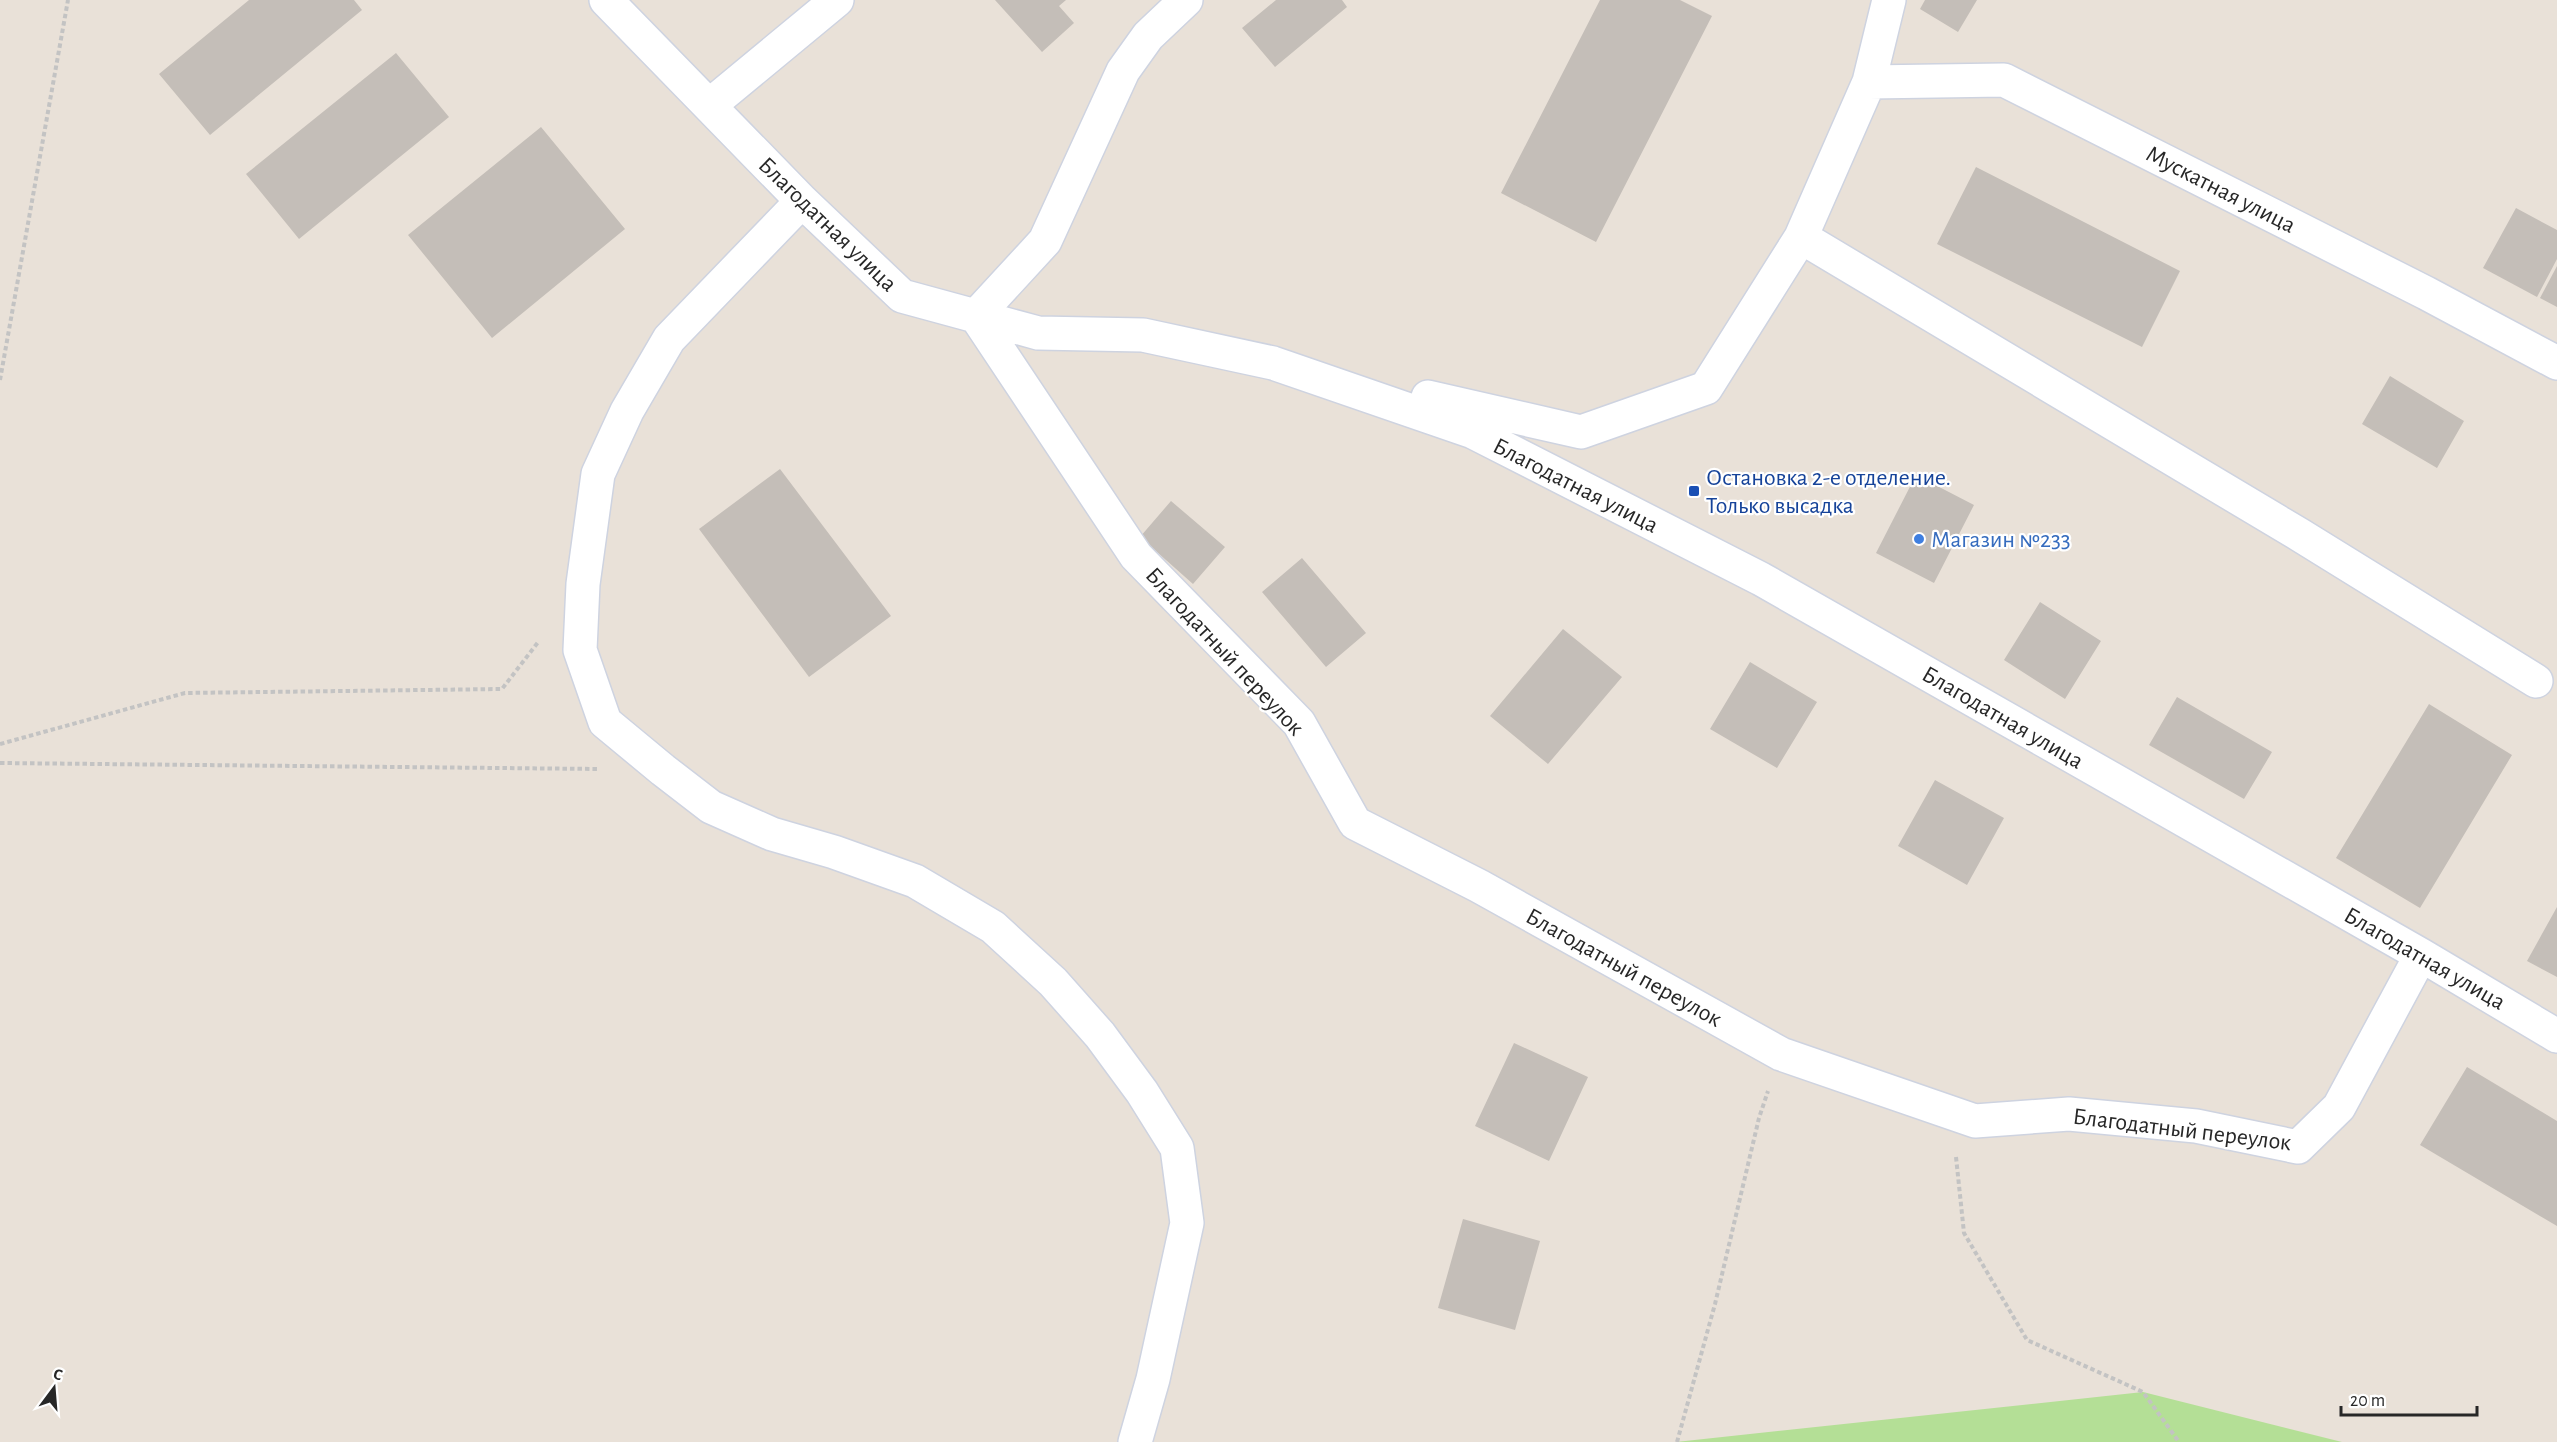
<svg xmlns="http://www.w3.org/2000/svg" width="2557" height="1442" font-family="'Alegreya Sans',sans-serif">
  <rect width="100%" height="100%" fill="#e9e1d8"/>
  <path fill="#b4df96" d="M2143 1392 2342 1442H1676Z"/>
  <path fill="#c4beb8" d="M249 0H354L362 10 210 135 159 74Z
    M995 0H1066L1059 6 1074 23 1042 52Z
    M1276 0H1342L1347 7 1275 67 1242 28Z
    M1600 0H1680L1712 16 1596 242 1501 193Z
    M1925 0H1977L1958 32 1920 9Z
    M396 53 449 117 299 239 246 174Z
    M541 127 625 229 492 338 408 235Z
    M1976 167 2180 271 2142 347 1937 244Z
    M2516 208 2557 230V259L2537 297 2483 268Z
    M2557 266V307L2540 298Z
    M2390 376 2464 421 2437 468 2362 424Z
    M780 469 891 616 809 677 699 529Z
    M1916 475 1974 505 1934 583 1876 553Z
    M1171 501 1225 547 1193 584 1140 537Z
    M1302 558 1366 633 1326 667 1262 592Z
    M2040 602 2101 641 2065 699 2004 660Z
    M1563 629 1622 677 1548 764 1490 716Z
    M1750 662 1817 702 1777 768 1710 729Z
    M2177 697 2272 752 2244 799 2149 745Z
    M2429 704 2512 755 2420 908 2336 858Z
    M1935 780 2004 818 1967 885 1898 846Z
    M2557 907V977L2527 961Z
    M1514 1043 1588 1077 1549 1161 1475 1126Z
    M2467 1067 2557 1121V1226L2420 1145Z
    M1463 1219 1540 1241 1515 1330 1438 1308Z"/>
  <g fill="none" stroke-linecap="round" stroke-linejoin="round">
    <defs>
      <path id="minor" d="M606 0 802 201 902 296 1038 333 1143 335 1273 363 1473 432 1761 579 2421 955 2557 1036
        M1186 0 1148 36 1123 71 1045 241 976 316 1136 556 1299 723 1355 823 1479 886 1781 1054 1975 1121 2069 1114 2196 1126 2298 1147 2339 1107 2421 955
        M1869 82 2004 80 2426 293 2557 363
        M710 105 837 0
        M802 201 669 339 627 411 598 474 583 584 580 650 605 722 663 770 711 807 772 834 834 852 915 881 993 927 1053 982 1100 1035 1142 1092 1177 1148 1187 1223 1153 1379 1135 1442
        M1801 237 2300 535 2536 681
        M1428 397 1581 432 1706 388 1801 237 1869 82 1889 0"/>
    </defs>
    <use href="#minor" stroke="#ced3e0" stroke-width="36"/>
    <path stroke="#c3c3c3" stroke-width="4" stroke-dasharray="4.5 3" stroke-linecap="butt" d="M0 380 68 0
      M0 744 185 693 502 689 539 641
      M0 763 599 769
      M1956 1157 1964 1233 2027 1340 2143 1392 2179 1442
      M1677 1442 1715 1304 1759 1118 1768 1091"/>
    <use href="#minor" stroke="#fff" stroke-width="33"/>
  </g>
  <rect fill="#1a4fb4" stroke="#fff" stroke-width="2" x="1688" y="485" width="12" height="12" rx="3"/>
  <circle fill="#3f7fe0" stroke="#fff" stroke-width="2" cx="1919" cy="539" r="6"/>
  <g text-anchor="middle" stroke-width="4.5" stroke-linejoin="round" paint-order="stroke">
    <g font-size="24" fill="#272727" stroke="#fff">
      <text transform="translate(2221 189) rotate(27)" y="8">Мускатная улица</text>
      <text transform="translate(828 224) rotate(44)" y="8">Благодатная улица</text>
      <text transform="translate(1576 485) rotate(27)" y="8">Благодатная улица</text>
      <text transform="translate(1225 651) rotate(47)" y="8">Благодатный переулок</text>
      <text transform="translate(2003 717) rotate(30)" y="8">Благодатная улица</text>
      <text transform="translate(2425 958) rotate(30)" y="8">Благодатная улица</text>
      <text transform="translate(1624 967) rotate(29)" y="8">Благодатный переулок</text>
      <text transform="translate(2182 1129) rotate(7)" y="8">Благодатный переулок</text>
    </g>
    <g font-size="24" fill="#164399" stroke="#fff" text-anchor="start">
      <text x="1706" y="485">Остановка 2-е отделение.<tspan x="1706" dy="28">Только высадка</tspan></text>
    </g>
    <g font-size="24" fill="#366cbe" stroke="#fff" text-anchor="start">
      <text x="1931" y="547">Магазин №233</text>
    </g>
  </g>
  <g transform="translate(54 1388) rotate(16)" stroke="#ffffff" stroke-width="4.5" paint-order="stroke">
  <path d="M0-4.5L10 22L0 15L-10 22Z" fill="#272727"/>
  <text y="-9" font-size="16" font-weight="bold" text-anchor="middle" fill="#272727">С</text>
  </g>
  <path d="M2341 1406v9h136v-9" fill="none" stroke="#272727" stroke-width="3"/>
  <text x="2350" y="1406" font-size="18" fill="#272727" stroke="#ffffff" stroke-width="4.5" paint-order="stroke">20 m</text>
</svg>
